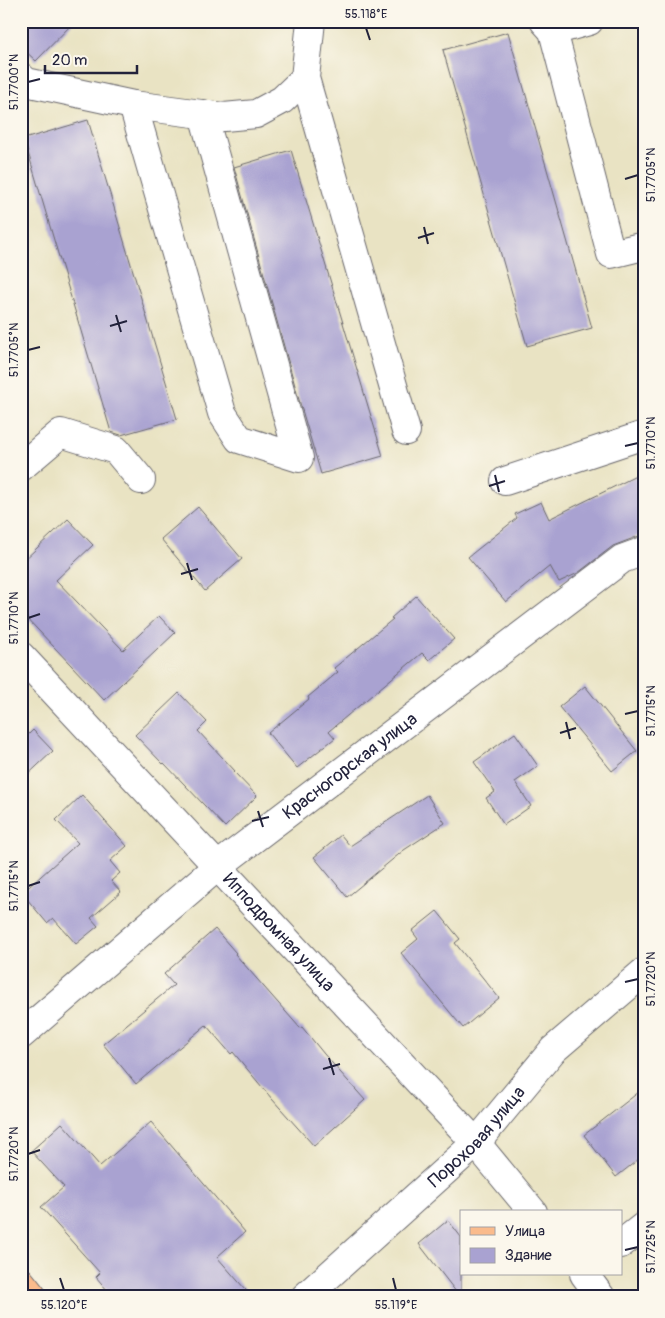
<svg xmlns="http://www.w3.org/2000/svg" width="665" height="1318" font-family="Pangolin,sans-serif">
  <rect width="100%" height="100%" fill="#fbf7ec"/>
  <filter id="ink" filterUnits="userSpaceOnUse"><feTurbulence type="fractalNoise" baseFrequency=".02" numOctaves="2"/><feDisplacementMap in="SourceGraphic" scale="10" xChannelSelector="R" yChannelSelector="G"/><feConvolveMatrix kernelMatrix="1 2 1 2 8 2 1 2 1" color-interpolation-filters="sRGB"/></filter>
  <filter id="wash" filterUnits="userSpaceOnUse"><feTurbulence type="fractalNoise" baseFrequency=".0096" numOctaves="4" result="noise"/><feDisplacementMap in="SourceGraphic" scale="20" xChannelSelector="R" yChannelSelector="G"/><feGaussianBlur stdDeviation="1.12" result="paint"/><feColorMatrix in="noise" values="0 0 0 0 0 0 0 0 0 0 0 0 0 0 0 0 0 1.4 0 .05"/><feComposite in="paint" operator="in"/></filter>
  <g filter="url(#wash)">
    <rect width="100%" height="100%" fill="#e9e3c3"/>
    <g id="blocks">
      <path fill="#a9a2d1" d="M21 21H75L36 61 21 47Z
        M508 32 592 328 527 346 443 50Z
        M88 120 177 419 121 435 111 432 24 139Z
        M291 150 383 456 321 474 297 393 234 167Z
        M644 472V536H639L613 546 578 573 559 582 550 566 506 602 468 557 517 518 515 514 541 502 549 519Z
        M198 507 242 559 205 591 161 539Z
        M68 519 93 545 56 580 123 650 159 616 175 633 104 700 21 612V563Z
        M416 596 454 639 429 660 422 653 329 731 335 738 297 768 268 733 309 699 308 697 338 672 334 668 393 619 391 618Z
        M585 686 637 751 612 771 559 707Z
        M179 693 207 722 198 731 235 771 234 772 257 796 225 827 164 763 163 764 135 735Z
        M33 730 53 751 21 781V742Z
        M515 733 538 766 515 782 531 806 504 825 486 798 495 792 474 762Z
        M82 795 127 846 110 861 120 873 111 881 121 892 91 918 98 926 76 944 53 918 47 923 22 893 78 843 56 820Z
        M427 795 445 823 404 850 347 897 314 857 341 835 350 846Z
        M437 911 460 939 455 943 499 998 463 1028 401 953 418 939 412 931Z
        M215 929 236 953 235 954 300 1028 302 1027 324 1054 365 1100 314 1146 272 1099 233 1052 231 1054 206 1025 136 1084 103 1044 174 985 164 974Z
        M644 1088V1155L616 1177 584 1135Z
        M151 1122 245 1232 217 1257 252 1297H113L96 1277 100 1273 41 1207 64 1187 31 1151 62 1123 100 1166Z
        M448 1220 461 1237V1297H460L419 1244Z"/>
    </g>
  </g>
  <g filter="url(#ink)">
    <use href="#blocks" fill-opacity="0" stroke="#68666b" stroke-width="1"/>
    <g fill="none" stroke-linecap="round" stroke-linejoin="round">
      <defs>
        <g id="minor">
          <path d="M311 21 305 78 406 431"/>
          <path d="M544 21 553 31 611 254 644 246"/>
          <path d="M553 31 589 21"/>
          <path d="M21 77 26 82 133 105 224 117 256 114 282 100 305 78"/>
          <path d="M133 105 222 413 239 439 299 458 203 114"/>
          <path d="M21 467 61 433 116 450 141 480"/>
          <path d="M505 481 644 435"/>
          <path id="s1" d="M21 656 476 1143 533 1212"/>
          <path id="s2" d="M21 1035 218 866 622 559 644 551"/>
          <path d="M621 1244 644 1226"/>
          <path d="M584 1274 601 1297"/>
          <path id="s3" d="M305 1297 476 1143 553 1050 644 972"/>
        </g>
        <path id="major" d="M21 1282 33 1297"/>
      </defs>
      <use href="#minor" stroke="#68666b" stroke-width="30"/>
      <use href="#major" stroke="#68666b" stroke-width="30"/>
      <use href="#minor" stroke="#fff" stroke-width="28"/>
      <use href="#major" stroke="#fabb8c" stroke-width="28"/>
    </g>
  </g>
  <path fill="none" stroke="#22223b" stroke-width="2" d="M366 28 370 40M28 82 40 79M625 179 638 175M424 227 428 244M418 238 434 233M116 315 121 332M110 326 127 321M28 350 40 347M625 446 638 443M495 475 499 492M489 486 505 481M187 563 192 580M181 574 198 569M28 618 40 614M625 714 638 711M566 722 570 739M560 733 576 728M258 811 263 827M252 821 269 817M28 886 40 882M625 982 638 979M329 1058 334 1075M323 1069 340 1064M28 1154 40 1150M625 1250 638 1247M60 1278 64 1290M393 1278 396 1290"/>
  <g text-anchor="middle" stroke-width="4" stroke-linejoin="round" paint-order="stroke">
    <g font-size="18" fill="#22223b" stroke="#fbf7ec">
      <text dy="6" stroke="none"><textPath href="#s2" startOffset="425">Красногорская улица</textPath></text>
      <text dy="6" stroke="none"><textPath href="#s1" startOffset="378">Ипподромная улица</textPath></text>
      <text dy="6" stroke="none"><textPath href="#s3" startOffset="235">Пороховая улица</textPath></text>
    </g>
  </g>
  <rect width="665" height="1318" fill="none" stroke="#fbf7ec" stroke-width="55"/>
  <rect x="460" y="1210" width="162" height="65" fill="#fbf7ec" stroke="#a4a2a5"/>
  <rect x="470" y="1227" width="25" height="8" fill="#fabb8c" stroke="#a4a2a5"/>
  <text x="505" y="1236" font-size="15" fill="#22223b">Улица</text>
  <rect x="470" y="1248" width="25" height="15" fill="#a9a2d1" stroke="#a4a2a5"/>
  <text x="505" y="1260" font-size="15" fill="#22223b">Здание</text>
  <path d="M45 65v8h92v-8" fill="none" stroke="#22223b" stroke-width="2.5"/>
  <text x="52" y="65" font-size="15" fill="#22223b" stroke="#fbf7ec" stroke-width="4" paint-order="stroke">20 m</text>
  <rect x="28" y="28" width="610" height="1262" fill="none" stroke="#22223b" stroke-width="2"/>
  <g font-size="12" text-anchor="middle" fill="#22223b">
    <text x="366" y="18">55.118°E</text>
    <text transform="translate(14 82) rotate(-90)" y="4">51.7700°N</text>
    <text transform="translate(651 175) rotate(-90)" y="4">51.7705°N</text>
    <text transform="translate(14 350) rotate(-90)" y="4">51.7705°N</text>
    <text transform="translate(651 443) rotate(-90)" y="4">51.7710°N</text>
    <text transform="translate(14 618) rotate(-90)" y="4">51.7710°N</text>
    <text transform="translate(651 711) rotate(-90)" y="4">51.7715°N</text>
    <text transform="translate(14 886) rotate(-90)" y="4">51.7715°N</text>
    <text transform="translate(651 979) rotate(-90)" y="4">51.7720°N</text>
    <text transform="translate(14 1154) rotate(-90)" y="4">51.7720°N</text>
    <text transform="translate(651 1247) rotate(-90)" y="4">51.7725°N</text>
    <text x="64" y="1309">55.120°E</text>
    <text x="396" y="1309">55.119°E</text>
  </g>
</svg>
